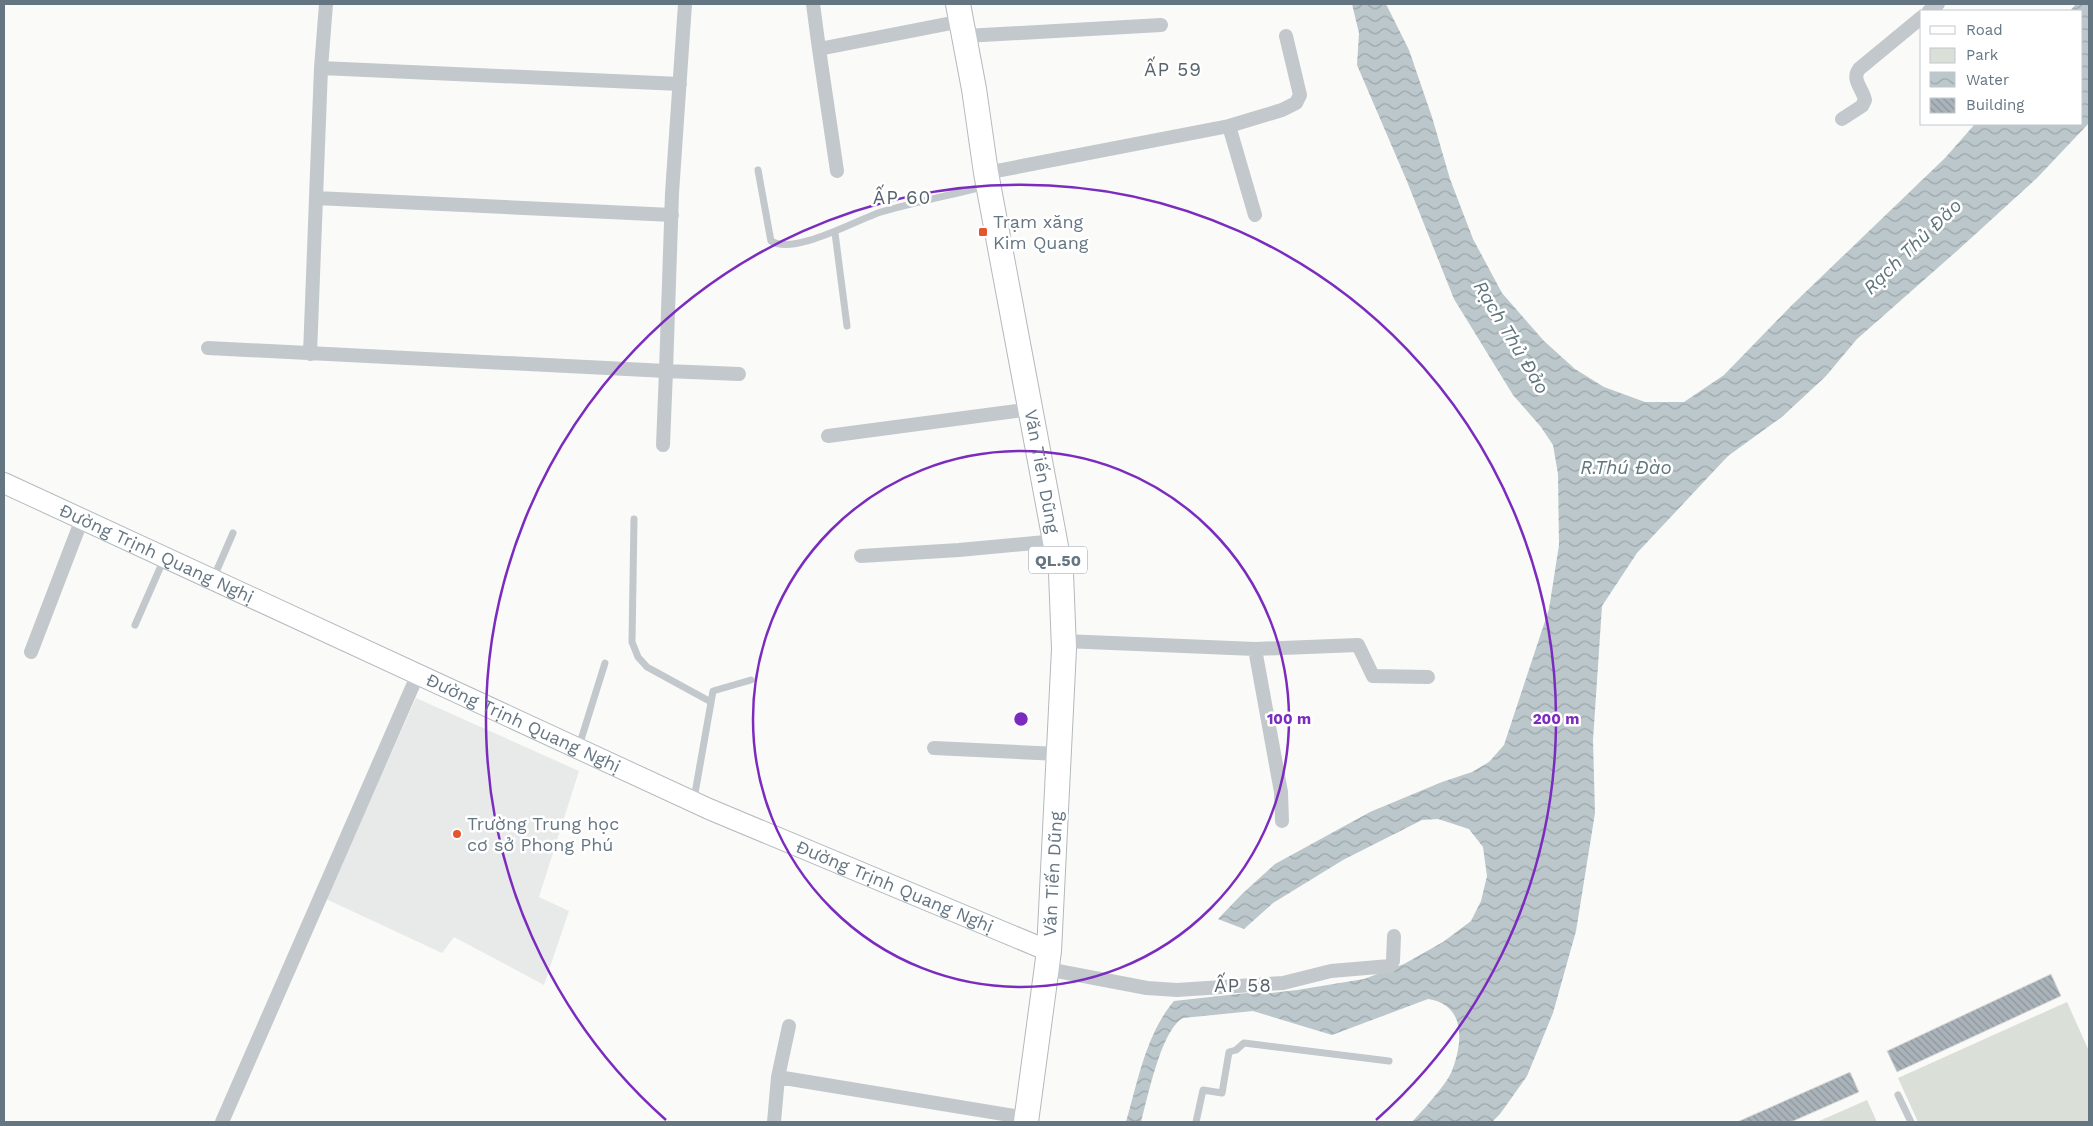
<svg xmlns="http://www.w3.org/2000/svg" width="2093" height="1126" font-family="'Work Sans',sans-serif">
  <defs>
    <pattern id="water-waves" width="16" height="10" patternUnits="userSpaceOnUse" patternTransform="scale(1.25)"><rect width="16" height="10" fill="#bbc7cb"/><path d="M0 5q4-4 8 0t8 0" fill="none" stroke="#9ca6aa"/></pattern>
    <pattern id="building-back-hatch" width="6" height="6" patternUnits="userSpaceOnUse" patternTransform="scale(1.25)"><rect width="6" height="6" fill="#aab3b9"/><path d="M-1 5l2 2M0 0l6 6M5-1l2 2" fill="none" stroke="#8e969c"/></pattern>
  </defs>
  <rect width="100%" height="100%" fill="#fafaf8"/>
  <path fill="#e8e9e9" d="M416 698 579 771 539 897 569 911 544 985 454 937 442 953 326 899Z"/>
  <path fill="#dadfd7" d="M2067 1002 2089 1051V1122H1918L1898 1078Z
    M1867 1100 1877 1122H1817Z"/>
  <path fill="url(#water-waves)" d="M1352 4H1386L1409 50 1432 117 1450 179 1473 239 1502 293 1544 341 1575 369 1604 387 1645 402H1684L1724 375 1792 305 1945 158 1975 124H2082V11H2070L2076 4H2089V123L2037 178 1958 250 1857 339 1826 376 1783 416 1728 456 1637 553 1602 606 1593 740 1595 813 1576 931 1553 1013 1527 1076 1500 1114 1492 1122H1412C1423 1110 1444 1087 1451 1073 1463 1044 1467 1005 1428 999L1332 1035 1253 1011 1183 1018C1161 1030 1148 1097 1141 1122H1126C1138 1081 1146 1034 1174 1001L1247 993H1271L1297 990 1364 979 1404 964 1443 942 1471 921 1481 901 1487 876 1483 847 1469 829 1438 819 1422 820 1343 860 1273 903 1244 929 1218 919 1243 893 1275 864 1370 812 1442 782 1472 772 1489 762 1504 745 1549 609 1559 545 1558 474 1553 445 1541 427 1513 395 1454 299 1406 179 1357 65 1359 33Z"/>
  <path fill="url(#building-back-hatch)" stroke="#dcdcda" d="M2051 974 2061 996 1897 1072 1887 1051Z
    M1850 1072 1859 1092 1791 1122H1737Z"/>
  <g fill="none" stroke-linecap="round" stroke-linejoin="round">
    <defs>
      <g id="secondary">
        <path id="s1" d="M4 483 709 809 1049 951"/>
      </g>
      <g id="trunk">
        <path id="s2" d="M958 4 974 89 986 173 1061 573 1064 649 1049 951 1026 1122"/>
      </g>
    </defs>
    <use href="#secondary" stroke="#b3babf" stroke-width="22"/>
    <use href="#trunk" stroke="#b4b9bd" stroke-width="26"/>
    <path stroke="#c3c8cc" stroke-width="7" d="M758 170 770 236 771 241C794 256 858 219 881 212 916 202 951 195 986 186
      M835 233 847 326
      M634 519 632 642 638 657 647 667 711 702
      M213 579 233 533
      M135 625 164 559
      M579 746 605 663
      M694 799 713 691 751 680
      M1898 1095 1911 1122
      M1196 1122 1203 1090 1222 1093 1229 1052 1236 1050 1244 1043 1389 1061"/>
    <path stroke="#c3c8cc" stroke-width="14" d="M813 4 819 49
      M1929 11 1938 4
      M965 36 1161 25
      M321 68 680 84
      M1842 119 1862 106 1865 100C1863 89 1851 80 1859 69L1922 17
      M1229 126 1282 110 1296 103 1300 95 1286 36
      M837 171 819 49 962 21
      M986 173 1229 126 1255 215
      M316 198 672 215
      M208 348 666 371 672 193 685 4
      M310 354 321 68 326 4
      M828 436 1031 409
      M663 445 666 371 739 374
      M861 556 959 550 1055 541
      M1064 641 1255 649 1281 792 1282 821
      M1255 649 1358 645 1373 676 1428 677
      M31 652 82 519
      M934 748 1059 754
      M1047 969 1147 988 1177 990 1283 983 1331 971 1390 966 1393 961 1394 936
      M778 1077 1027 1118 1031 1121
      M222 1122 418 674
      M774 1122 778 1077 789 1026"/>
    <use href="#secondary" stroke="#fff" stroke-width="20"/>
    <use href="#trunk" stroke="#fff" stroke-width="24"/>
  </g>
  <g fill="none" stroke="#7b2cbf" stroke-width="2.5">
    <circle cx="1021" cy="719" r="268"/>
    <path d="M666 1120A535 535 0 1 1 1376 1120"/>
  </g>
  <g fill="#e4572e" stroke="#fff" stroke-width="2">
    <rect x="978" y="227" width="10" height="10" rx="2.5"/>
    <circle cx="457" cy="834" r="5"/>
  </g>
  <g text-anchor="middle" stroke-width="5" stroke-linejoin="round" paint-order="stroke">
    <rect fill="#fff" stroke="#939fa8" stroke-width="1" x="1029" y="546.5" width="58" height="27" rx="4"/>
    <g font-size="16" font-weight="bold" fill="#657683">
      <text x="1058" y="566">QL.50</text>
    </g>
    <g font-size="18" fill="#657683" stroke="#fff" text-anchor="start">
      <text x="993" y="228">Trạm xăng<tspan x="993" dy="21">Kim Quang</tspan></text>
      <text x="467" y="830">Trường Trung học<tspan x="467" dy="21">cơ sở Phong Phú</tspan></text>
    </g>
    <g font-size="18" fill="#657683" stroke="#fff">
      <text dy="6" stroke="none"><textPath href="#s2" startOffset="475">Văn Tiến Dũng</textPath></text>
      <text dy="6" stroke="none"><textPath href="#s1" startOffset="168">Đường Trịnh Quang Nghị</textPath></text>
      <text dy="6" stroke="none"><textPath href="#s1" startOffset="572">Đường Trịnh Quang Nghị</textPath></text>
      <text transform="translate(1053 874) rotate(-87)" y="6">Văn Tiến Dũng</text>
      <text dy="6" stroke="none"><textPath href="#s1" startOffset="978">Đường Trịnh Quang Nghị</textPath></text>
    </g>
    <g font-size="19" letter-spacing="1" fill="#57646e" stroke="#fff">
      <text x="1173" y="76">ẤP 59</text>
      <text x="902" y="204">ẤP 60</text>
      <text x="1243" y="992">ẤP 58</text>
    </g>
    <g font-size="19" font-style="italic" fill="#60757c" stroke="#fff">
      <text transform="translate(1912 246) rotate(-44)" y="7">Rạch Thủ Đảo</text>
      <text transform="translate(1512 337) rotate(59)" y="7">Rạch Thủ Đảo</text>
      <text x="1626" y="474">R.Thú Đào</text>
    </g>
  </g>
  <circle cx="1021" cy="719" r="8" fill="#7b2cbf" stroke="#fff" stroke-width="2.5"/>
  <g font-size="15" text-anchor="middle" font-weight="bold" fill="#7b2cbf" stroke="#fff" stroke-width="5" stroke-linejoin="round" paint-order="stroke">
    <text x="1289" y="724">100 m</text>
    <text x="1556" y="724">200 m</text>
  </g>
  <rect width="2093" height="1126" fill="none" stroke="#657683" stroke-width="10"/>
  <rect x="1920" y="10" width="162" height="115" fill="#ffffff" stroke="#c1c8cd"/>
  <rect x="1930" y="26" width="25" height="8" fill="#ffffff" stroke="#c1c8cd"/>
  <text x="1966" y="35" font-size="15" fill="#657683">Road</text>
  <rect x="1930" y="48" width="25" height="15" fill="#dadfd7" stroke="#c1c8cd"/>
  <text x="1966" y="60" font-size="15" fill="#657683">Park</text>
  <rect x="1930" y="72" width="25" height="15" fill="url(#water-waves)" stroke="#c1c8cd"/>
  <text x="1966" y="85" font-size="15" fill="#657683">Water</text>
  <rect x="1930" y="98" width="25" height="15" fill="url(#building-back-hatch)" stroke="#c1c8cd"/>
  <text x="1966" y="110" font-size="15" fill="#657683">Building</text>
</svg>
